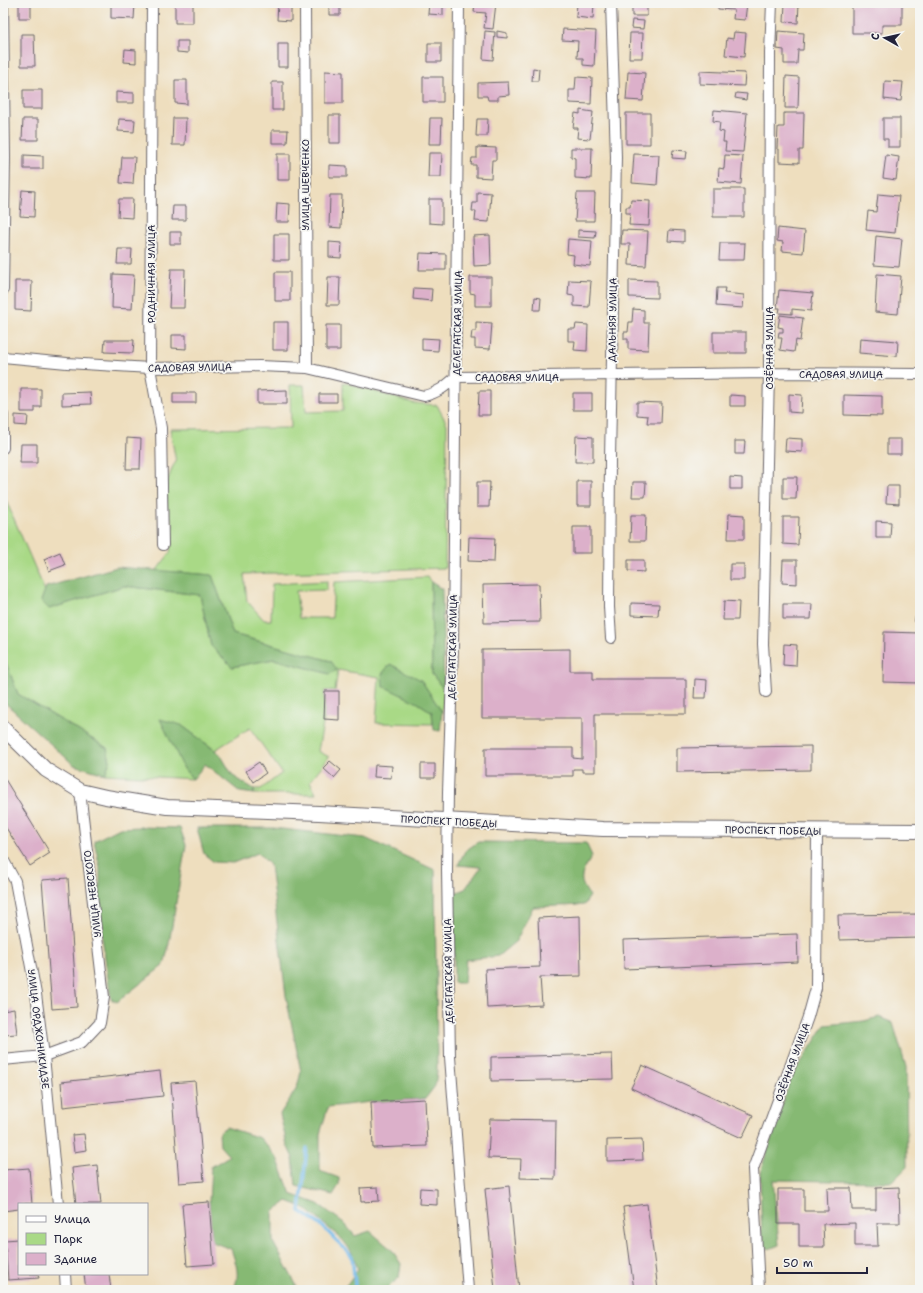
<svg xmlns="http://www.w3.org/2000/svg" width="923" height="1293" font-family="'Shantell Sans',sans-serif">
  <rect width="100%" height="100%" fill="#f6f6f2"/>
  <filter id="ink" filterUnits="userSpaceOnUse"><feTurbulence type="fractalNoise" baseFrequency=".025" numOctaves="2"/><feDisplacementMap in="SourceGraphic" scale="8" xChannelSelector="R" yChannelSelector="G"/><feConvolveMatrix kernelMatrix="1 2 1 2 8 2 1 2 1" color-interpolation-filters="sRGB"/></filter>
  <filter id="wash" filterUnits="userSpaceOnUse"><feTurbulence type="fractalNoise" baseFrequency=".012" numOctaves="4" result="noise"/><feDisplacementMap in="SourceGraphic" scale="16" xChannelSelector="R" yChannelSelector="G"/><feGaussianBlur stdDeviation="0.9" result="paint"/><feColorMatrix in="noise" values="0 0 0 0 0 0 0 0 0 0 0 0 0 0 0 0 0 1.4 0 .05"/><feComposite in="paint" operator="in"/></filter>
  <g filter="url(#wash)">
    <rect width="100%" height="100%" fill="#eedebe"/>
    <path fill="#a9d986" stroke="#667e60" d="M343 382 413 403 437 405 447 424 445 568 244 574 247 601 264 620H271L272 584 327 581V590L296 591 299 618H332L334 582 427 577 431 582 432 674 444 690 442 712 421 680 418 703 432 712 433 724 376 723 379 677 338 670 335 691H325L324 719 318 751 329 757 310 781 316 794H254V789H261L282 773 250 728 215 750 181 725 184 769 193 779 105 774 110 761 107 748 18 694 3 655V483L5 498 45 591 41 601 49 609 124 586 200 595 211 646 232 667 274 659 330 674 331 661 233 634 212 575 156 571 170 553 173 524 167 505 166 485 173 466 176 462 170 429 291 428 290 385H304L306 412 343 411Z"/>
    <path fill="#86b973" stroke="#546e57" d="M117 567 212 575 233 634 331 661 337 670 330 674 274 659 232 667 211 646 200 595 124 586 49 609 41 601 46 587Z
      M431 582 442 589 444 690 432 674Z
      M3 655 18 694 107 748 110 761 105 774 74 765 3 701Z
      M390 664 421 680 442 712 440 731 434 730 432 712 418 703 383 686 382 674Z
      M160 719 181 725 220 754 233 776 254 789V794L240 792 205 764 193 779 184 769Z
      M140 827 180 828 186 845 168 949 164 965 117 1002 111 999 100 923V867L94 841 120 828Z
      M197 828H273L365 838 435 870 437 1071 435 1086 425 1099 371 1102 328 1107 320 1134V1171L339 1178V1185L333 1195 296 1186 293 1158 287 1145 280 1114 297 1088 301 1072 286 996 270 865 258 853 233 863 214 862 204 854Z
      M478 842 586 843 592 856C582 874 576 878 590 896L584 905 533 907 516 941 498 956 466 960 464 983H454V893L465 889 481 867 458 865 465 851Z
      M879 1017 893 1023 906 1067 907 1167 892 1182 773 1180 779 1245 769 1249 762 1244 760 1173 791 1078 825 1025 864 1021Z
      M226 1127 260 1138 277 1158 291 1194 318 1204 344 1223 355 1236 370 1231 392 1250 401 1264 399 1278 387 1288V1290H341L348 1283 358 1269 351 1251 343 1240 305 1208 287 1201 273 1212V1242L299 1290H233C241 1275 236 1264 231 1249L212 1242 209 1202 211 1167 229 1156 220 1146 219 1132Z"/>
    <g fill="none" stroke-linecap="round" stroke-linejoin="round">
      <path stroke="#73baeb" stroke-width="3.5" d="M307 1148 300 1211 322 1226 352 1256 355 1284 354 1290"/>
    </g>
    <g id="blocks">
      <path fill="#dcb0ca" d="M19 3H31V18H19Z
        M111 3H135L134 19 111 18Z
        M175 3H193V23H175Z
        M278 3H291V21L277 20Z
        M329 3H340V15H329Z
        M429 3H443V15L428 14Z
        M475 3H496L493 29 484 28 486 13 474 12Z
        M577 3H594L593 19 576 17Z
        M632 3H658V6H647V16H632Z
        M718 3H747L745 20 733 19 734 10 718 9Z
        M785 3H799L798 23 784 22Z
        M852 3H902V25H882V33H852Z
        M632 20 644 21 643 29 631 28Z
        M563 29 596 31 594 66 583 65V58H577L578 41 562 40Z
        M485 31 495 32 493 60 483 59Z
        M497 31 507 33V38L497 37Z
        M778 31 804 33 803 50H798L797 64H784V50L777 49Z
        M734 32 746 33 744 57 725 55 727 38 733 39Z
        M630 33H643L642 58H629Z
        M21 34H34L35 66H21Z
        M177 41H188V53L177 52Z
        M428 43H441V62H428Z
        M278 44H288V67H278Z
        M125 49 136 50V63L124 62Z
        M533 68 539 69 538 81H532Z
        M325 71 343 72V103H325Z
        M700 71 745 73 744 86 700 84Z
        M628 72 645 73 643 101 626 100Z
        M786 76 799 77 798 108H785Z
        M423 77H443V102H423Z
        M576 77 592 78 591 104 569 103V90H575Z
        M175 80H187V104L175 103Z
        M885 81 903 82 901 101 884 99Z
        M272 82H283V110H272Z
        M508 82 509 95 498 96V100H488L487 96H478V83Z
        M23 90H42V109H23Z
        M116 92 134 93V103H116Z
        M736 93 747 94 746 100 735 98Z
        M580 110 593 112 590 139 577 138 578 128H573L575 113 580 114Z
        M714 110 747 113 743 152 725 151 726 142H723L724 132 719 131 720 122 713 121Z
        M626 113H650V144H626Z
        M784 113H804L803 150H799V163L779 162V149H777L778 127H784Z
        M329 115H340V143H329Z
        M173 118H186L185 145H172Z
        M430 118H442L441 144H429Z
        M883 118H900V147H888V139H883Z
        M23 119H38V140H22Z
        M119 119 135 120 134 132 118 131Z
        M477 119H488L487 136H476Z
        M272 130H288L287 143H272Z
        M477 147 496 148V160H492L491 178 476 177V165H471L472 158H477Z
        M571 148H592L591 179 575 178V158L571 157Z
        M673 150 687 151 686 159 672 158Z
        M429 153H442L441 177H428Z
        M277 154H290V180H277Z
        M634 154 659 155 657 185 632 183Z
        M24 155 43 156V169H24Z
        M725 155 743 156 741 184 718 182 719 168 724 169Z
        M886 155 899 157 896 180 883 178Z
        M122 157H135L133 184 120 183Z
        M329 165 347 166V177H329Z
        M713 189H744V217H713Z
        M22 190 35 191 34 217 20 216Z
        M477 192 491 193 489 222 475 221 476 211H472L473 203H477Z
        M577 193H595L594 221H575Z
        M878 194 899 196 895 233 866 230 868 211 876 212Z
        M330 195H342L341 228 329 227Z
        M119 199H133L132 218 118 217Z
        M429 199H442V224L429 223Z
        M631 200 650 201 649 226 629 225 630 213H626V207H630Z
        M277 203 290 204 289 222H276Z
        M173 206H186V220H172Z
        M778 228 805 231 803 253 782 251 783 242 777 241Z
        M578 230 596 231 595 238 578 237Z
        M622 230 648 231 646 266 629 265 630 244H621Z
        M669 230 684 231V242L668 241Z
        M170 232H181V244H170Z
        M274 234H289V260H274Z
        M490 235 491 265 474 266 473 236Z
        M876 236 902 239 899 267 874 265Z
        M568 239 592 241 590 266 573 264 574 255 567 254Z
        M329 242 342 243 341 258 329 257Z
        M720 243H745L744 260H719Z
        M118 249H132L131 264H117Z
        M420 253 446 254V270H419Z
        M171 269H185L184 308H169Z
        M275 272H290V301H275Z
        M113 274 134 275 132 309 112 308Z
        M877 274 901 276 898 314 875 312Z
        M328 277H340L339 305H327Z
        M470 277H491V306H475V294L470 293Z
        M569 280 591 281 589 307 574 306V296L568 295Z
        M629 280 657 281V298L629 297Z
        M15 281H32L31 311 15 310Z
        M414 288 432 289 431 301 413 299Z
        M717 288H725L724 293 744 295 743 308 716 306Z
        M779 290 813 293 811 311 792 309V314L779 313 780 308H777Z
        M535 297 541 298 540 310H534Z
        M633 309 644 310V323H649L648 350 628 349V339H624V332H628L629 322H632Z
        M780 315 803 318 800 341 796 340 794 352 780 350 782 338H778L779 332H783V328L778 327Z
        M273 322H288V350H273Z
        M476 322 492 323 490 349 475 348V339H471L472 331H476Z
        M576 324 588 325 587 351 574 350 575 341H568V329H575Z
        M326 325H340V350H326Z
        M713 332H746V353H713Z
        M172 335H186V349L172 348Z
        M422 338 439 339 438 351 422 350Z
        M860 338 898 341 897 356 859 353Z
        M105 340H134L133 353 104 352Z
        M21 389H41V407H35V412H21Z
        M287 390V404H257V391Z
        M479 391H490V415H478Z
        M90 392 91 404 62 405V393Z
        M173 393H196V403H173Z
        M573 393H592V410H573Z
        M319 394H337V402H319Z
        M789 394 802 395 801 413 789 412Z
        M730 395 745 396V406H730Z
        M844 395 882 396V416L844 415Z
        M637 402 662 403 661 423H647L648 416 637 415Z
        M15 415 28 416 27 426 15 425Z
        M576 436 593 437V462H575Z
        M127 438 141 439 140 469H126Z
        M786 438 802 439V452L785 451Z
        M887 439H901V454H887Z
        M735 441H745L744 454H735Z
        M21 444H37V463H20Z
        M730 477 742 478V489H730Z
        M783 477H797L796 499H783Z
        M577 481H591V506H577Z
        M477 482H490L489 507H477Z
        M633 482H646L645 497H632Z
        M887 486H899V504L886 503Z
        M729 514 744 515V539H728Z
        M631 515H646L645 541H630Z
        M783 517H799L798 545 783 544Z
        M876 521 891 522 890 538H876Z
        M573 527H591V553H573Z
        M469 537 495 538 494 562 468 561Z
        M60 552 65 565 49 571 44 559Z
        M628 560H644V572L628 571Z
        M783 560H797V584L782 583Z
        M730 564H744V580H730Z
        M539 584 540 622 484 623 483 585Z
        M724 601 739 602 738 620H723Z
        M631 603 659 604 658 616 631 615Z
        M783 604H812L811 619H783Z
        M884 632 920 633V683L883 682Z
        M784 644 797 645 796 666 783 665Z
        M570 649V671H593V679H686V714H595V772H582V769H573V776H485V748H573V758L582 759V718H482V650Z
        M695 679 707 680 706 698H694Z
        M325 691H339V720L324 719Z
        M811 746V770L677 772V748Z
        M330 761 341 770 334 778 323 768Z
        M259 762 266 773 253 782 246 771Z
        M421 764H435V778H421Z
        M375 765 392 766 391 778 374 777Z
        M3 776 50 853 30 866 3 823Z
        M68 878 77 1007 52 1009 42 880Z
        M920 914V938L839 940 838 915Z
        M580 916 581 976 540 977 542 1005 487 1008 485 969 540 967 538 918Z
        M797 934 798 962 624 969 623 940Z
        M14 1009 17 1034 3 1035V1011Z
        M612 1054 613 1079 491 1081V1057Z
        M642 1065 753 1115 742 1138 631 1088Z
        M160 1071 163 1096 63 1107 61 1082Z
        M195 1081 204 1181 179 1183 171 1083Z
        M425 1099 427 1146 373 1148 371 1102Z
        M490 1119 556 1120 555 1179 520 1178 521 1159 488 1158Z
        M84 1134 86 1150 74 1152 72 1135Z
        M642 1139 643 1160 607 1161V1140Z
        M97 1165 101 1204H76L72 1168Z
        M29 1168 32 1204H19V1209L3 1211V1170Z
        M509 1186 519 1290H495L485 1189Z
        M378 1187 379 1201 361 1202 360 1188Z
        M899 1187 900 1223H877L878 1246H855V1223L823 1224 824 1247H799V1224H778V1189H804V1211H828L827 1188H851L852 1210H876V1188Z
        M420 1188 437 1189V1205L419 1204Z
        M209 1202 214 1264 187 1266 182 1204Z
        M647 1204 658 1290H634L623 1207Z
        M19 1239V1274H38L39 1278 8 1280 5 1240Z
        M84 1274H109L111 1290H86Z"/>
    </g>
  </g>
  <g filter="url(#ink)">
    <use href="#blocks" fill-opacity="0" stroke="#696469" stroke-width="1"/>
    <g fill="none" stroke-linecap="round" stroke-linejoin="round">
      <defs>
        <path id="street" d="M152 3 150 368 161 428 163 545
          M305 3 307 368
          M459 3 453 646 448 792 447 870 450 1057 468 1290
          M611 3 616 157 610 458 609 607 611 638
          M3 290 5 158 3 3
          M3 357 67 363 150 368 259 366 307 368 424 396C438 393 446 386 456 377L769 373 920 374
          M3 415V448
          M920 621V620
          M766 692 763 644 769 373 770 53 772 3
          M3 859 15 881 36 994 44 1056 58 1204
          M3 1060 44 1056 82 1042 100 1023 104 997 80 791
          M65 1274 66 1290
          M759 1290 753 1169 808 1017 816 988 817 831"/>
        <path id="secondary" d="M3 728 46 770 80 791 106 797 167 807 319 813 603 829 920 831"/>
      </defs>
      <use href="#street" stroke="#696469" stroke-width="12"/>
      <use href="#secondary" stroke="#696469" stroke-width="16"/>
      <use href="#street" stroke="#fff" stroke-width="10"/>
      <use href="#secondary" stroke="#fff" stroke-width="14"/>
    </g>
  </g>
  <g text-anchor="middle" stroke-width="3.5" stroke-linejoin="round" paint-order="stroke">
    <g font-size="10" fill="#22223b" stroke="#f6f6f2">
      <text transform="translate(305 185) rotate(-90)" y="4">УЛИЦА ШЕВЧЕНКО</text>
      <text transform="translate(151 274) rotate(-90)" y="4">РОДНИЧНАЯ УЛИЦА</text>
      <text transform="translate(612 320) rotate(-89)" y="4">ДАЛЬНЯЯ УЛИЦА</text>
      <text transform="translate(457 323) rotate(-89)" y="4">ДЕЛЕГАТСКАЯ УЛИЦА</text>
      <text transform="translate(769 348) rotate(-90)" y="4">ОЗЁРНАЯ УЛИЦА</text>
      <text transform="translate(190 367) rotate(-1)" y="4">САДОВАЯ УЛИЦА</text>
      <text x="841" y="378">САДОВАЯ УЛИЦА</text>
      <text x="517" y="381">САДОВАЯ УЛИЦА</text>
      <text transform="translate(452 647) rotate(-89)" y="4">ДЕЛЕГАТСКАЯ УЛИЦА</text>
      <text transform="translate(449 821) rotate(3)" y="4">ПРОСПЕКТ ПОБЕДЫ</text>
      <text transform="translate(773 830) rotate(1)" y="4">ПРОСПЕКТ ПОБЕДЫ</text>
      <text transform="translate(92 894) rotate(-97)" y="4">УЛИЦА НЕВСКОГО</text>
      <text transform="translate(448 971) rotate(-91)" y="4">ДЕЛЕГАТСКАЯ УЛИЦА</text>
      <text transform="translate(39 1029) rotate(83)" y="4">УЛИЦА ОРДЖОНИКИДЗЕ</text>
      <text transform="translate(792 1062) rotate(-70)" y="4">ОЗЁРНАЯ УЛИЦА</text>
    </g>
  </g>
  <rect width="923" height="1293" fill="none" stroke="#f6f6f2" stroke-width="16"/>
  <rect x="18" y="1203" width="130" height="72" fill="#f6f6f2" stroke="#a1a1a9"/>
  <rect x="26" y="1216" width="20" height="6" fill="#ffffff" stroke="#a1a1a9"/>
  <text x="54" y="1223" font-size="12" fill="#22223b">Улица</text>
  <rect x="26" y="1233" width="20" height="12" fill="#a9d986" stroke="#a1a1a9"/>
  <text x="54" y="1243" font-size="12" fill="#22223b">Парк</text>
  <rect x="26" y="1253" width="20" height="12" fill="#dcb0ca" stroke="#a1a1a9"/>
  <text x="54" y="1263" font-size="12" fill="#22223b">Здание</text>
  <g transform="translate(885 38) rotate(278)" stroke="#f6f6f2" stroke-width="3" paint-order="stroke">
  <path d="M0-3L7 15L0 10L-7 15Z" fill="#22223b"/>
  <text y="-6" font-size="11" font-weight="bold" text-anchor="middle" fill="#22223b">С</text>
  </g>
  <path d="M777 1267v6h90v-6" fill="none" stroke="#22223b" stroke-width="2"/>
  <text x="783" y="1267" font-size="12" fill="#22223b" stroke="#f6f6f2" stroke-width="3" paint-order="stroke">50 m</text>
</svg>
